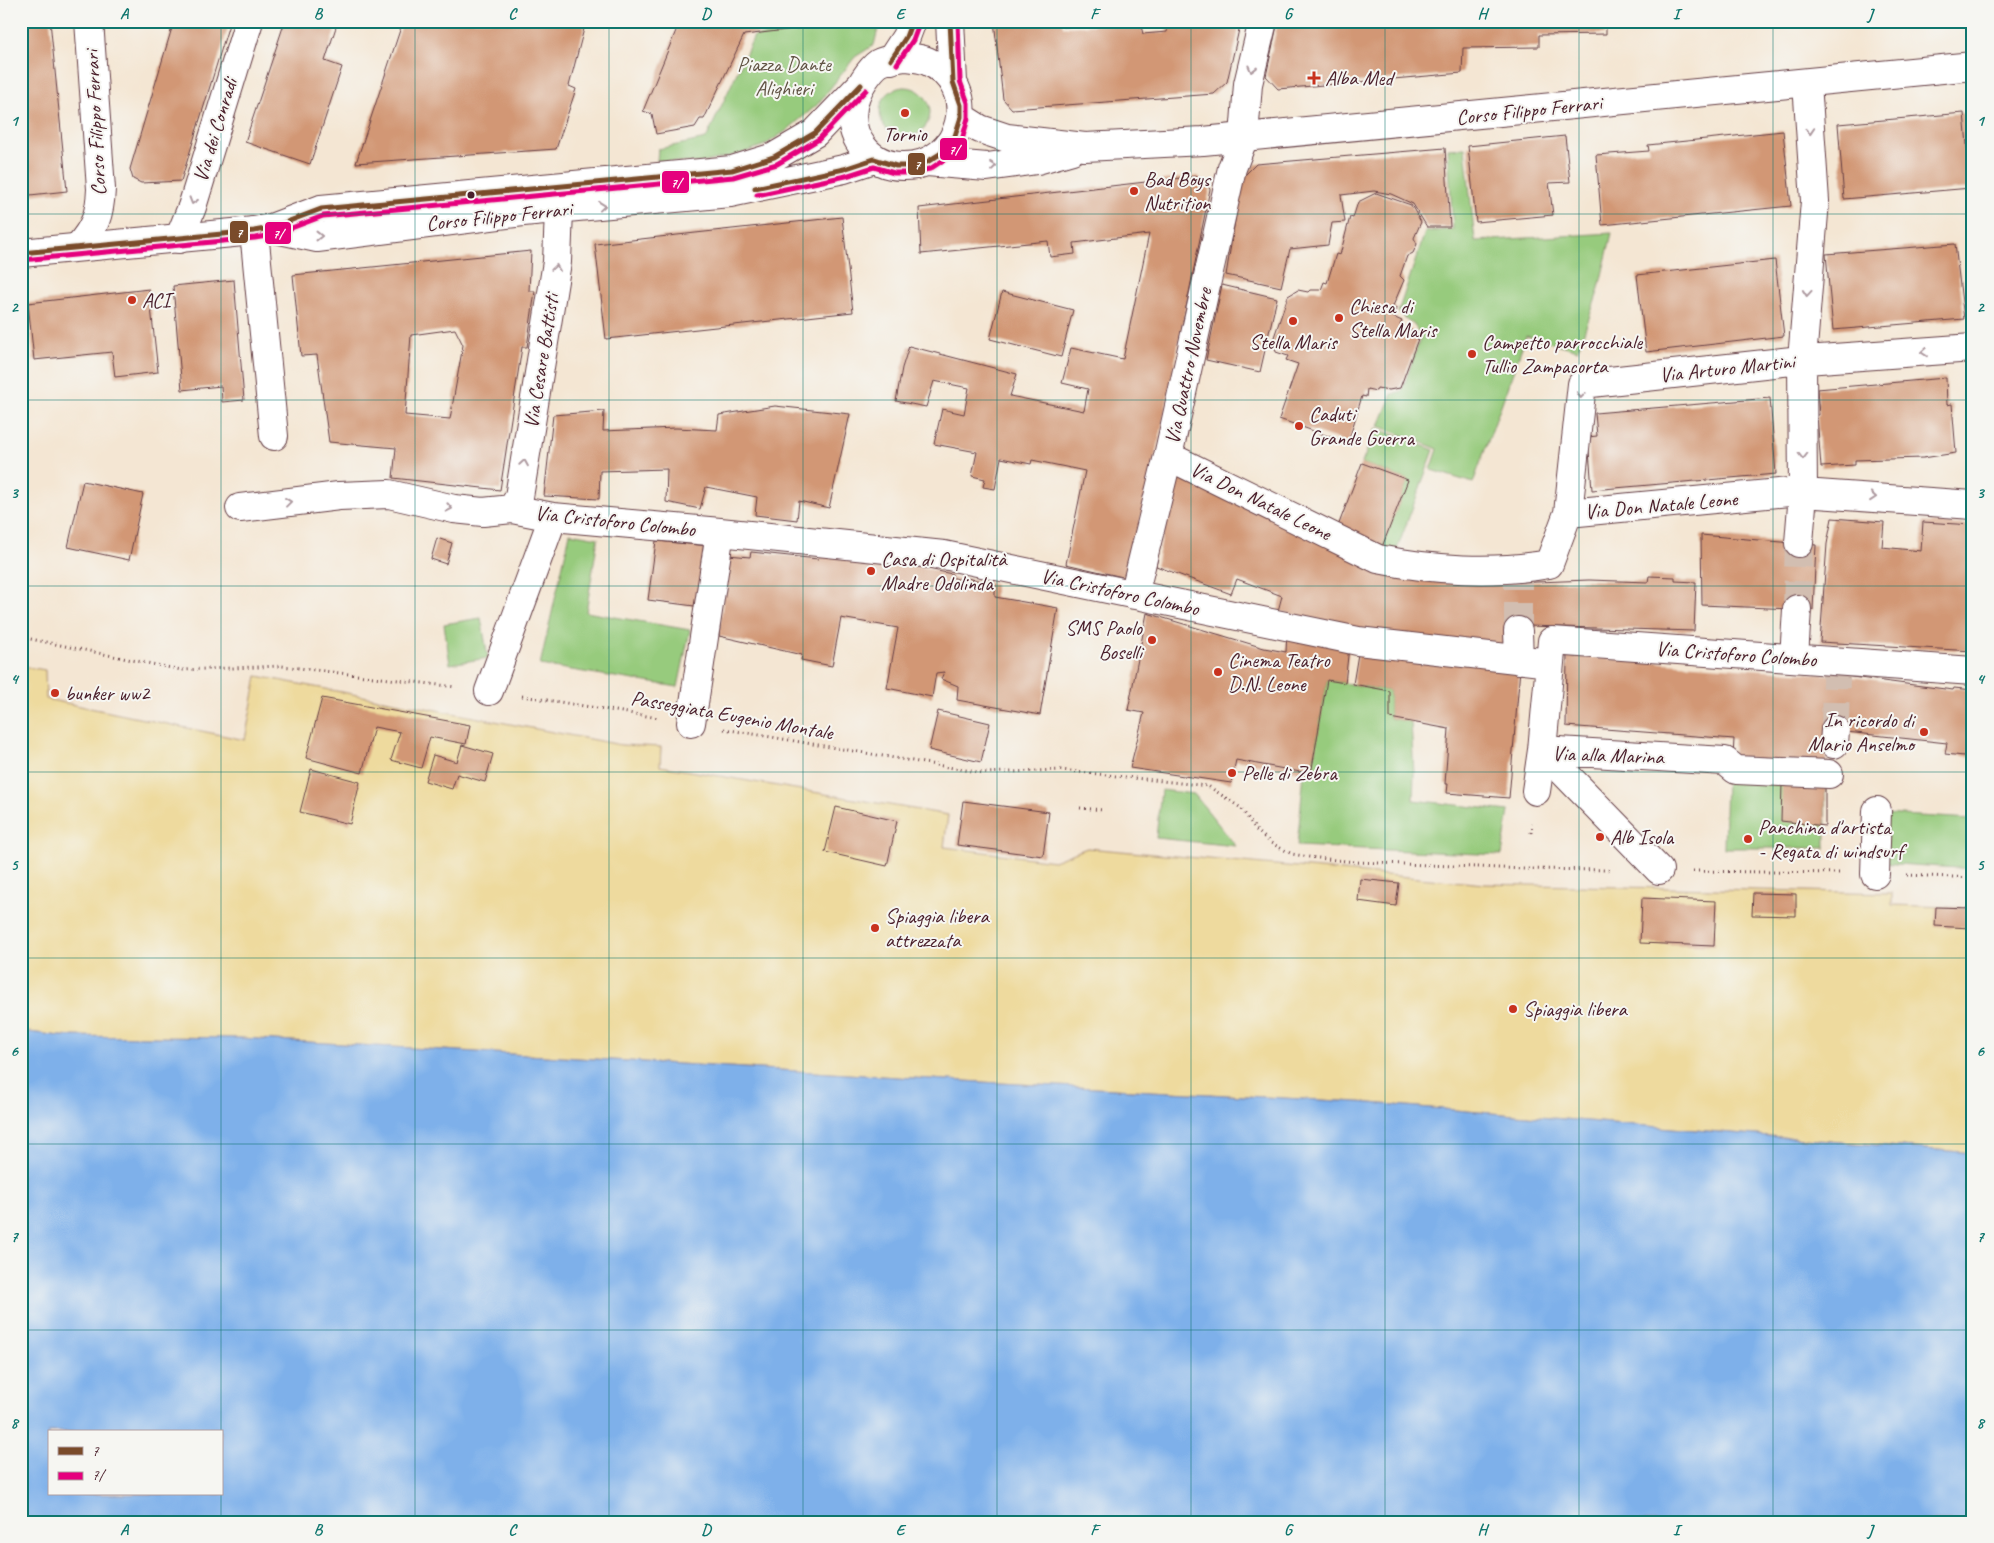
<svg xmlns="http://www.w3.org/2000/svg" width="1994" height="1543" font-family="Caveat,sans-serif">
  <rect width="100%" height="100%" fill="#f6f6f2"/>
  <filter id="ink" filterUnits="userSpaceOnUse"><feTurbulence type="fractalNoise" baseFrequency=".02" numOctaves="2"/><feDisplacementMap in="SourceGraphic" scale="10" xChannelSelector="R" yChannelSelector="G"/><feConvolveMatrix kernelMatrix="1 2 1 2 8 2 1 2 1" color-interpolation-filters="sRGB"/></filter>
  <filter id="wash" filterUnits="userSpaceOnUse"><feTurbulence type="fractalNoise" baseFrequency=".0096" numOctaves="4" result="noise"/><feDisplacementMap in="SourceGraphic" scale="20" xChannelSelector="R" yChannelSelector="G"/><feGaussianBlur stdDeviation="1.12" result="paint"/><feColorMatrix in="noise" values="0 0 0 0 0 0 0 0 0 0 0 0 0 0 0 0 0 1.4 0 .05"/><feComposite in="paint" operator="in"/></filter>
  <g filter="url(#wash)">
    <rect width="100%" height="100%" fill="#f4e6d3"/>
    <path fill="#97cb7d" stroke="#707554" d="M878 23V29L874 45 855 57 817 105 786 131 765 145 740 154 701 163 657 161 658 149 706 139 754 36Z
      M880 112a25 25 0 1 1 50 0a25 25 0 1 1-50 0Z
      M1465 148 1475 241 1612 233 1598 292 1578 350 1526 336 1473 483 1431 470 1438 449 1379 426 1392 394 1402 391 1421 336 1414 325 1398 312 1425 232 1453 229 1448 149Z
      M1376 428 1434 450 1396 552 1382 547 1408 480 1362 463Z
      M570 533 598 538 586 612 690 630 678 687 540 665Z
      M481 618 488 658 450 664 444 624Z
      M1327 680 1390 691V718L1411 722 1414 774 1413 800 1509 811 1502 855 1297 846 1304 773 1311 774Z
      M1726 780 1825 783 1826 848H1724Z
      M1161 790 1194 794 1236 846 1156 838Z
      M1882 814 1973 819V869L1881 863Z"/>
    <path fill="#eeda9e" stroke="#9c7c64" d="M21 666 45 670 46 699 245 740 257 676 621 745 661 747 660 766 948 815 944 847 1054 861 1087 848 1485 884 1892 893V905L1973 908V1153L1358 1102 981 1082 241 1038 60 1036 21 1031Z"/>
    <path fill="#7eb0ea" stroke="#64688a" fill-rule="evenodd" d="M21 1031 60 1036 241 1038 981 1082 1358 1102 1973 1153V1522H21ZM49 1432H221V1494H49Z"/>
    <g id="blocks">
      <path fill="#d29774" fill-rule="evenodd" d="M21 21H50L67 191 21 196Z
        M174 21H230L181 181 141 183 133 179 130 169Z
        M285 21H338L325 61 342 67 310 164 245 142Z
        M403 21H586L569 86 576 89 556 149 356 163Z
        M680 21H853V22L744 35 704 119H700L695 127 656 134 652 114 643 111Z
        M994 21H1062L1063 27 1140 22 1143 34 1167 32 1169 21H1225L1240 25 1227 82 1214 94 1012 109 1003 99Z
        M1278 21H1606V34L1539 35V47L1463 48 1462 73 1278 89 1266 76Z
        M1964 113 1971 188 1844 199 1838 124Z
        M1783 131 1791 206 1602 225 1596 155 1649 151 1648 145Z
        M1565 136 1570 182 1549 183 1553 215 1476 222 1468 146Z
        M1445 148 1450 227H1427L1413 204 1391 194 1374 191 1341 195 1345 222 1332 223 1328 245 1290 249 1281 287 1226 275 1242 178 1256 164Z
        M1198 176 1210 189 1161 431 1127 578 1066 564 1085 471 1032 460 1031 464 1001 458 995 489 983 487 985 479 972 476 977 452 934 444 942 409 964 414 969 388 934 381 926 407 896 401 902 368 909 346 1017 374 1010 396 1084 411 1088 389 1062 383 1071 348 1123 359 1149 234 1074 243 1075 254 1050 257 1048 241 921 254 919 208Z
        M1376 193 1411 205 1421 222 1414 238 1417 244 1413 253 1407 256 1400 276 1404 280 1393 306 1396 308 1393 317 1402 321 1400 325 1412 331 1418 339 1400 388 1389 390 1377 388 1376 391 1367 389 1366 397 1362 396 1348 443 1279 419 1298 364 1286 360 1288 356 1276 352 1273 340 1288 296 1298 290 1308 292 1310 290H1321L1324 282 1327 283 1336 254 1340 255 1350 217 1353 218 1358 202Z
        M842 217 853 312 606 339 595 244Z
        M1955 244 1964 319 1833 330 1826 254Z
        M531 251 529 291H535L527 347H522L500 490 393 478 396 448 329 442 317 355 301 356 293 275ZM455 329 463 345 450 419 405 415 411 335Z
        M1775 260 1784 336 1646 352 1637 275Z
        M234 280 244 400 222 402 221 386 182 390 173 286Z
        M1222 285 1277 298 1260 372 1206 360Z
        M149 289 158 372 115 377 112 352 34 360 28 303Z
        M1002 292 1073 310 1061 357 990 339Z
        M1946 378 1947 405 1952 404 1956 453 1923 458 1855 460V465L1821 467 1817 415H1819L1817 389Z
        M1770 398 1776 474 1592 490 1588 437 1597 436 1595 413Z
        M775 406 850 414 829 508 799 501 797 520 755 515 757 497 706 487 700 509 666 502 667 469 600 471 599 499 544 496 553 415 604 411 603 431 676 428 717 430 719 415Z
        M1362 463 1408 480 1382 547 1337 529Z
        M1177 471 1250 504 1491 582 1512 583 1589 580 1648 582 1649 576 1675 577V581L1696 582 1694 631 1529 626 1511 645 1439 646 1278 611 1282 596 1237 579 1231 594 1156 566Z
        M83 481 143 494 129 560 68 547Z
        M1832 518 1884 522 1882 547 1921 551 1923 522 1973 525V651L1820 642 1827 544Z
        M1701 535 1816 545 1813 610 1702 605Z
        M437 538 452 543 446 564 431 559Z
        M656 541 709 546 702 607 648 600Z
        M823 547 952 574V577L957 579H961L962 577 995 584V597L1058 608 1040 715 957 700 958 686 941 679 944 672 936 673 932 697 887 688 898 628 841 618 832 666 801 660 802 655 719 636 728 555 750 557 751 552 818 559Z
        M1147 613 1264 648 1286 652 1287 632 1349 647 1345 683 1327 680 1311 774 1236 760 1231 783 1130 768 1144 713 1128 710Z
        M1359 648 1520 669 1509 798 1447 793 1448 784H1445L1449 729 1390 718V691L1353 684Z
        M1567 656 1836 675 1953 690 1954 688 1973 690V757L1945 754 1947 743 1828 730 1826 763 1733 758 1734 739 1566 726Z
        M322 698 470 725 466 744 430 737 421 768 391 760 400 732 374 727 362 773 306 758Z
        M938 711 990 723 981 762 929 750Z
        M462 745 493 754 485 782 457 774 452 789 425 781 433 755 457 762Z
        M311 769 360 782 350 824 300 812Z
        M1782 783H1825V826L1781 821Z
        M963 801 1049 812 1043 856 957 845Z
        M836 807 897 821 887 866 825 852Z
        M1360 879 1399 883 1396 906 1358 901Z
        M1753 893 1796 894V916L1752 915Z
        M1642 898 1716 901 1714 946 1640 943Z
        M1936 907 1972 908 1970 928 1935 926Z"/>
    </g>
  </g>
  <g filter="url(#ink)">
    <use href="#blocks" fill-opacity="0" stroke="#643d44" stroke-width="1"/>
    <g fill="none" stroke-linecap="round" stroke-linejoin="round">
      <path stroke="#d2beb1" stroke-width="28" stroke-dasharray="28 14" stroke-linecap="butt" d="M1797 609 1799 543
        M1518 631V582
        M1835 730 1836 675"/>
      <defs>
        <path id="minor" d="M254 231 274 436
          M179 239 192 207 249 21
          M78 247C95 228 100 214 101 189L89 21
          M1168 456 1378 559C1432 570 1494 574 1549 564L1568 513 1582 384 1792 361 1973 348
          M240 508 339 496 389 494 454 509 483 512 512 509 553 517 720 532 944 555 1358 641 1550 663
          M512 509 519 497 557 262 559 210
          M1568 513 1789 492 1973 505
          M1799 543 1803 493 1802 360 1815 201 1807 83
          M1134 595 1168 456 1232 168 1244 137 1248 84 1263 21
          M1518 631 1519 660
          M1794 658 1797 609
          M489 691 553 517
          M691 723 720 532
          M1834 744 1835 730
          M1536 791 1542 750 1552 641 1973 671
          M1659 870 1542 750 1725 761 1736 770 1829 774
          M1875 874 1877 811"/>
        <path id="major" d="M950 21 953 82
          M905 57C912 58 920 58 927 61 984 86 963 167 903 166 887 166 873 160 863 147 847 127 850 101 864 80 868 74 873 67 879 63 886 59 897 58 905 57Z
          M891 60 906 37 912 21
          M961 117 980 129 1007 138 1085 147 1203 141 1973 66
          M927 162 987 167 1037 160 1072 150
          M271 228 317 238 523 212 730 193 844 169 874 159
          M21 253 254 231 271 228 321 209 732 170 774 157 815 133 861 85"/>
      </defs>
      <use href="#minor" stroke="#643d44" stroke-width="30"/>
      <use href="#major" stroke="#643d44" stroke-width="30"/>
      <path stroke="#643d44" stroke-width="3" stroke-dasharray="1 4" stroke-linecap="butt" d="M21 637 181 670 282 666 456 687
        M522 696 659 718
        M724 729 983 773 1061 770 1208 786 1241 808 1256 830 1271 843 1292 854 1309 857 1355 862 1525 869 1611 870
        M1080 808 1104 810
        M1531 833 1532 823
        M1693 871 1841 873
        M1907 875 1973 878"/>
      <use href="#minor" stroke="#fff" stroke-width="28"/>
      <use href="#major" stroke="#fff" stroke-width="28"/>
      <defs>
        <path id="bus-1" d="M891 60 906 37 912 21
          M755 188 844 169 874 159 896 166H907L927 162 940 154 955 136 961 117V105L953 82 950 21
          M21 253 254 231 271 228 321 209 732 170 774 157 815 133 861 85"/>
        <path id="bus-2" d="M897 64 913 40 919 24
          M757 195 846 176 874 167 894 173H908L930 169 945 159 962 140 968 118V103L960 81 958 21
          M22 260 255 238 273 235 323 216 733 177 777 164 819 139 866 90"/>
      </defs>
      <use href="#bus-1" stroke="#f6f6f2" stroke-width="9"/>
      <use href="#bus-2" stroke="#f6f6f2" stroke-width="9"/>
      <use href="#bus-1" stroke="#7a4b2a" stroke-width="5"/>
      <use href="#bus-2" stroke="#e5007d" stroke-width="5"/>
    </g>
    <defs><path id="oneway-chevron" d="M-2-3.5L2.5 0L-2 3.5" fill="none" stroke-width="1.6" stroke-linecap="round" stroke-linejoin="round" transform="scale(1.25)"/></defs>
    <g stroke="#ae9aa0">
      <use href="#oneway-chevron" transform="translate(1252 69) rotate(104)"/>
      <use href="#oneway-chevron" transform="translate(1810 131) rotate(86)"/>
      <use href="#oneway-chevron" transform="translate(993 166) rotate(-6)"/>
      <use href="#oneway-chevron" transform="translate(193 201) rotate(107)"/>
      <use href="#oneway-chevron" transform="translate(602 206) rotate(-6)"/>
      <use href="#oneway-chevron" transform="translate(319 236)"/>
      <use href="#oneway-chevron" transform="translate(556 268) rotate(-82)"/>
      <use href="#oneway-chevron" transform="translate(1807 293) rotate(95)"/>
      <use href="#oneway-chevron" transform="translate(1924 352) rotate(175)"/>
      <use href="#oneway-chevron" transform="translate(1581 395) rotate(96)"/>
      <use href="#oneway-chevron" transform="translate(1803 456) rotate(90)"/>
      <use href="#oneway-chevron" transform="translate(524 463) rotate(-81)"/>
      <use href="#oneway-chevron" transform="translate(1873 497) rotate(5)"/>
      <use href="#oneway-chevron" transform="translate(288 502) rotate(-7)"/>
      <use href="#oneway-chevron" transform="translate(449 508) rotate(11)"/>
    </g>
  </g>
  <path fill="none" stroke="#0f766e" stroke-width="1" stroke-opacity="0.55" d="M221 21V1522M415 21V1522M609 21V1522M803 21V1522M997 21V1522M1191 21V1522M1385 21V1522M1579 21V1522M1773 21V1522M21 214H1973M21 400H1973M21 586H1973M21 772H1973M21 958H1973M21 1144H1973M21 1330H1973"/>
  <g fill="#c8321e" stroke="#f6f6f2" stroke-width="2">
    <path d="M1311.5 70.5h5v5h5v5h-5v5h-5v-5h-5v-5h5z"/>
    <circle cx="905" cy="113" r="5"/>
    <circle cx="1134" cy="191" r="5"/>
    <circle cx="132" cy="300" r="5"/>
    <circle cx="1339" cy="318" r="5"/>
    <circle cx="1293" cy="321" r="5"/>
    <circle cx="1472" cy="354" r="5"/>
    <circle cx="1299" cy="426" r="5"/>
    <circle cx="871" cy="571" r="5"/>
    <circle cx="1152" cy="640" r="5"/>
    <circle cx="1218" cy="672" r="5"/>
    <circle cx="55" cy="693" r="5"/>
    <circle cx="1924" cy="732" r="5"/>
    <circle cx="1232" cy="773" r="5"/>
    <circle cx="1600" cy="837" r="5"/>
    <circle cx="1748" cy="839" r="5"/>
    <circle cx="875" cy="928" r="5"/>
    <circle cx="1513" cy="1009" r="5"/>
  </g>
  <circle fill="#4a1f2b" stroke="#f6f6f2" stroke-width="2" cx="471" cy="195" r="4.5"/>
  <g text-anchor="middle" stroke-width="4" stroke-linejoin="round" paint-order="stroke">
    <g font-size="21" fill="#615344" stroke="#f6f6f2">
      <text x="784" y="71">Piazza Dante<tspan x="784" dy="24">Alighieri</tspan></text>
    </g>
    <g font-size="21" fill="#4a1f2b" stroke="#f6f6f2" text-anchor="start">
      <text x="1325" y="85">Alba Med</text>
      <text x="905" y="141" text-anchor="middle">Tornio</text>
      <text x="1144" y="186">Bad Boys<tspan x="1144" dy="24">Nutrition</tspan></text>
      <text x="142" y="307">ACI</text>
      <text x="1349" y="313">Chiesa di<tspan x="1349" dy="24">Stella Maris</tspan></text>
      <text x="1293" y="349" text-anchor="middle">Stella Maris</text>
      <text x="1482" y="349">Campetto parrocchiale<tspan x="1482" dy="24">Tullio Zampacorta</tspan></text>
      <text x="1309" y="421">Caduti<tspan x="1309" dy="24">Grande Guerra</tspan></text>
      <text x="881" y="566">Casa di Ospitalità<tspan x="881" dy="24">Madre Odolinda</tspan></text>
      <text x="1142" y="635" text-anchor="end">SMS Paolo<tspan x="1142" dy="24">Boselli</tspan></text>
      <text x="1228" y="667">Cinema Teatro<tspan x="1228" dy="24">D.N. Leone</tspan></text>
      <text x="65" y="700">bunker ww2</text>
      <text x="1914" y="727" text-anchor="end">In ricordo di<tspan x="1914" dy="24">Mario Anselmo</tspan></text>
      <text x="1242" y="780">Pelle di Zebra</text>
      <text x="1758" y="834">Panchina d'artista<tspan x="1758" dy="24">- Regata di windsurf</tspan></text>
      <text x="1610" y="844">Alb Isola</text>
      <text x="885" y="923">Spiaggia libera<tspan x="885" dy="24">attrezzata</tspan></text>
      <text x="1523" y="1016">Spiaggia libera</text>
    </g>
    <g font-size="21" fill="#4a1f2b" stroke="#f6f6f2">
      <text transform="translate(1529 110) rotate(-6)" y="7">Corso Filippo Ferrari</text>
      <text transform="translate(95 123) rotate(-93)" y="7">Corso Filippo Ferrari</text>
      <text transform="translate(215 130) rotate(-73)" y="7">Via dei Conradi</text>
      <text transform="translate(499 216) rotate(-6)" y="7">Corso Filippo Ferrari</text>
      <text transform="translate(541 361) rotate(-81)" y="7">Via Cesare Battisti</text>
      <text transform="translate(1188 366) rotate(-78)" y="7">Via Quattro Novembre</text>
      <text transform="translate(1727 368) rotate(-6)" y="7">Via Arturo Martini</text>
      <text transform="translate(1261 501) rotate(26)" y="7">Via Don Natale Leone</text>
      <text transform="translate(1661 505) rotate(-5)" y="7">Via Don Natale Leone</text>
      <text transform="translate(615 521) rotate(6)" y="7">Via Cristoforo Colombo</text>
      <text transform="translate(1120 592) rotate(12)" y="7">Via Cristoforo Colombo</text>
      <text transform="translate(1736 654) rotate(4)" y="7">Via Cristoforo Colombo</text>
      <text transform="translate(732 715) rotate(10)" y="7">Passeggiata Eugenio Montale</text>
      <text transform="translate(1608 755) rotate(2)" y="7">Via alla Marina</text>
    </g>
  </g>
  <g stroke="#f6f6f2" stroke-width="2">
    <rect x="939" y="137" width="29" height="24" rx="5" fill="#e5007d"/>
    <rect x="907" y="152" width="19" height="24" rx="5" fill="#7a4b2a"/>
    <rect x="661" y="170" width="29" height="24" rx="5" fill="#e5007d"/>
    <rect x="229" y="220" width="20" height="24" rx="5" fill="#7a4b2a"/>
    <rect x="264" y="221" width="28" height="24" rx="5" fill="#e5007d"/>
  </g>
  <g font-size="14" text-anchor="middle" font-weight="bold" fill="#fff">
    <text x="954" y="154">7/</text>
    <text x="917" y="169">7</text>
    <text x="676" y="187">7/</text>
    <text x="239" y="237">7</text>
    <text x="278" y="238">7/</text>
  </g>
  <rect width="1994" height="1543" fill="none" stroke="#f6f6f2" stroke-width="55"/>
  <rect x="48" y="1430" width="175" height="65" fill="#f6f6f2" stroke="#b1a0a2"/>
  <rect x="58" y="1447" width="25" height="8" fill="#7a4b2a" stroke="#b1a0a2"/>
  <text x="92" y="1456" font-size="15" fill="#4a1f2b">7</text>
  <rect x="58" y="1472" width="25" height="8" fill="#e5007d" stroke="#b1a0a2"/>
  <text x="92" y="1480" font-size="15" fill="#4a1f2b">7/</text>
  <rect x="28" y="28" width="1938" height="1488" fill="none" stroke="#0f766e" stroke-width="2"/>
  <g font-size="16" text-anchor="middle" font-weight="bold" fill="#0f766e">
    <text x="124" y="19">A</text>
    <text x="318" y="19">B</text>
    <text x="512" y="19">C</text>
    <text x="706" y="19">D</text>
    <text x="900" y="19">E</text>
    <text x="1094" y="19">F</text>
    <text x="1288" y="19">G</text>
    <text x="1482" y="19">H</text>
    <text x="1676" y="19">I</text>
    <text x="1870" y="19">J</text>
    <text x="14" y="126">1</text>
    <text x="1980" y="126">1</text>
    <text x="14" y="312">2</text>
    <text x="1980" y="312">2</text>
    <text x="14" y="498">3</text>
    <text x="1980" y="498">3</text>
    <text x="14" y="684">4</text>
    <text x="1980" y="684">4</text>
    <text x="14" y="870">5</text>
    <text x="1980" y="870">5</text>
    <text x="14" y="1056">6</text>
    <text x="1980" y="1056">6</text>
    <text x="14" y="1242">7</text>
    <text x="1980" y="1242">7</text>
    <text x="14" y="1428">8</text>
    <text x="1980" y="1428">8</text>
    <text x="124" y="1535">A</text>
    <text x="318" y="1535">B</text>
    <text x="512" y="1535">C</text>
    <text x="706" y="1535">D</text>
    <text x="900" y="1535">E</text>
    <text x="1094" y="1535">F</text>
    <text x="1288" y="1535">G</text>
    <text x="1482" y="1535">H</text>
    <text x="1676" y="1535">I</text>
    <text x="1870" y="1535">J</text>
  </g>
</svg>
